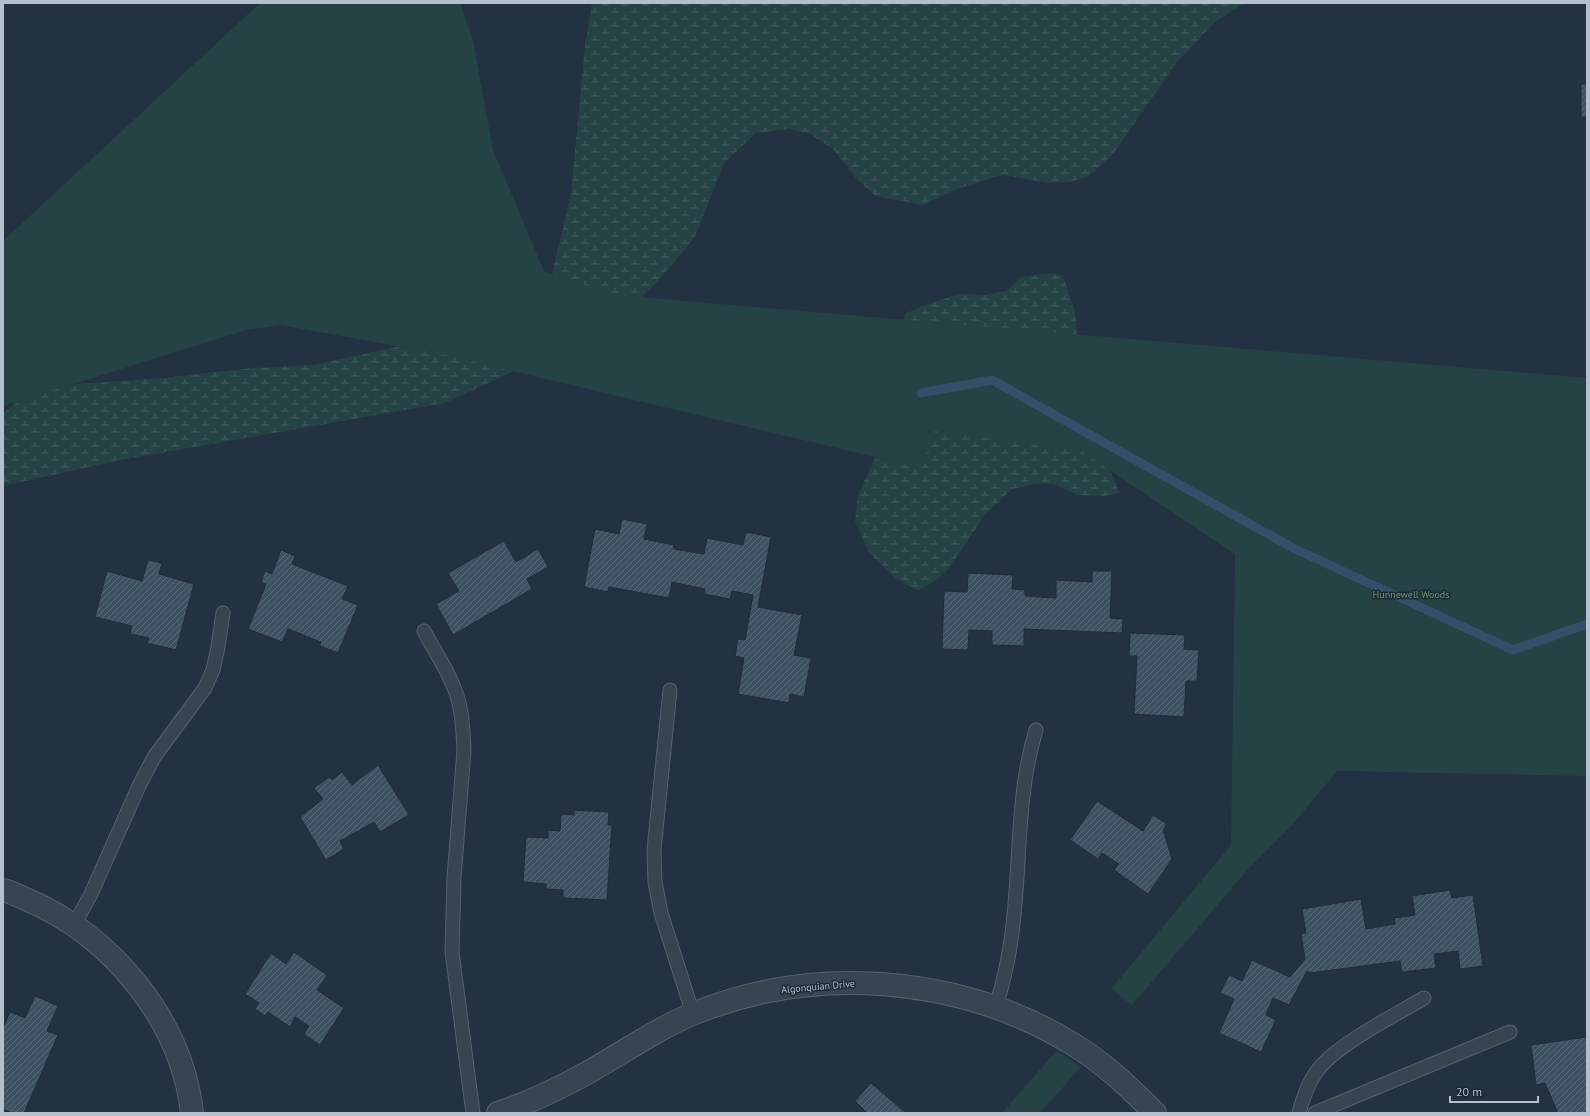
<svg xmlns="http://www.w3.org/2000/svg" width="1590" height="1116" font-family="'PT Sans',sans-serif">
  <defs>
    <pattern id="wetland-marsh" width="20" height="14" patternUnits="userSpaceOnUse"><rect width="20" height="14" fill="#254244"/><path d="M1 5h8M5 5V1M11 12h8M15 12V8" fill="none" stroke="#425c5e"/></pattern>
    <pattern id="building-hatch" width="6" height="6" patternUnits="userSpaceOnUse"><rect width="6" height="6" fill="#3e5162"/><path d="M-1 1l2-2M0 6l6-6M5 7l2-2" fill="none" stroke="#586877"/></pattern>
  </defs>
  <rect width="100%" height="100%" fill="#233243"/>
  <path fill="url(#wetland-marsh)" d="M592 3H1244L1214 23 1176 63 1113 154 1089 176 1070 182 1049 183 1002 175 960 188 923 205 875 196 858 180 833 149 808 133 788 129 756 133 724 163 695 237 658 281 633 305 553 353 445 403 120 460 3 486V414L14 404 50 386 163 378 252 368 313 365 415 343 548 292 571 194 585 46Z
    M1051 273 1063 276 1075 312 1080 375 1105 456 1119 493 1104 496 1077 495 1054 484H1035L1012 489 984 516 951 566 938 579 918 591 897 579 869 553 855 521 858 495 888 430 905 314 920 307 958 294 985 295 1007 291 1021 277Z"/>
  <path fill="#254244" d="M260 3H460L473 40 493 150 544 271 615 295 1587 378V776L1337 771 1293 824 1250 867 1132 1005 1111 989 1231 845 1235 554 1081 451 935 431 921 468 441 354 280 325 246 330 3 406V241Z
    M1056 1051 1081 1067 1040 1113H1002Z"/>
  <g fill="none" stroke-linecap="round" stroke-linejoin="round">
    <path stroke="#354f6b" stroke-width="9" d="M921 393 992 380 1293 548 1513 650 1587 624"/>
  </g>
  <path fill="url(#building-hatch)" stroke="#1e2b3a" d="M1581 84H1587V117H1581Z
    M622 519 647 524 644 539 674 545V549L704 554 707 538 743 545 746 532 771 537 758 607 802 615 794 655 811 658 804 697 790 694 789 703 738 694 744 658 735 656 738 639 745 640 753 595 732 591 730 599 704 594 705 589 672 582 669 598 609 587 608 592 584 587 595 529 619 534Z
    M504 541 516 562 538 549 548 567 527 579 532 589 453 635 436 604 459 591 448 573Z
    M281 550 295 556 292 564 348 586 342 599 358 605 338 653 320 646 321 642 288 629 282 642 248 629 266 584 261 582 265 571 272 574Z
    M148 560 162 563 159 574 194 584 176 650 147 643 149 638 130 634 132 626 95 617 107 571 142 581Z
    M1092 571H1112L1110 618 1123 619 1122 633 1024 629V646L992 645V631L969 630 968 650 942 649 944 591 967 592 968 573 1013 575 1012 589 1025 590V596L1056 598V580L1092 582Z
    M1130 633 1185 635 1184 649 1199 650 1197 681H1186L1184 717 1134 714 1137 656H1129Z
    M378 765 409 815 380 832 374 822 340 841 344 849 326 860 300 817 323 799 314 788 329 777 332 780 342 772 352 785Z
    M1097 801 1143 831 1153 815 1167 824 1163 830 1172 859 1148 894 1114 870 1119 864 1102 853 1098 859 1070 840Z
    M574 810 609 812 608 825H612L607 900 563 898V890L546 889V884L523 882 526 837 548 838V830L560 831 561 814 574 815Z
    M1450 890 1452 898 1473 895 1483 966 1460 969 1458 951 1434 954 1436 968 1402 972 1400 961 1310 973 1307 971 1289 1005 1273 998 1266 1015 1276 1020 1261 1052 1219 1033 1234 999 1220 993 1229 975 1242 981 1252 960 1290 977 1305 959 1301 934 1306 933 1302 909 1361 899 1366 929 1395 924 1394 918 1415 915 1412 896Z
    M294 952 327 975 317 990 344 1008 320 1045 304 1034 309 1026 295 1017 290 1027 268 1012 265 1016 255 1009 259 1003 245 994 271 953 286 964Z
    M35 996 58 1006 47 1031 58 1035 24 1113H12L3 1109V1028L10 1012 25 1018Z
    M1587 1037V1113H1558L1545 1083 1536 1085 1531 1045Z
    M871 1083 906 1113H867L855 1101Z"/>
  <g fill="none" stroke-linecap="round" stroke-linejoin="round">
    <defs>
      <path id="lane" d="M424 631C436 654 453 678 459 703 463 718 463 734 464 750L454 878 452 952 473 1113
        M670 690 654 850 655 882 661 913 693 1014
        M74 925 91 894 139 786 154 757 205 688 213 670 218 647 223 613
        M996 1007C1003 983 1009 958 1012 933 1021 866 1016 795 1036 730
        M1299 1113C1303 1098 1308 1083 1317 1071 1337 1044 1394 1016 1424 998
        M1315 1113 1510 1032"/>
      <path id="street" d="M3 890C12 892 20 897 28 900 112 936 182 1021 192 1113
        M498 1113C529 1103 558 1089 587 1073 623 1053 656 1029 695 1013 816 964 960 976 1071 1043 1103 1062 1129 1087 1155 1113"/>
    </defs>
    <use href="#lane" stroke="#556270" stroke-width="15"/>
    <use href="#street" stroke="#556270" stroke-width="24"/>
    <use href="#lane" stroke="#374452" stroke-width="13"/>
    <use href="#street" stroke="#374452" stroke-width="22"/>
  </g>
  <g text-anchor="middle" stroke-width="3" stroke-linejoin="round" paint-order="stroke">
    <g font-size="10" fill="#69a072" stroke="#1c2938">
      <text x="1411" y="598">Hunnewell Woods</text>
    </g>
    <g font-size="10" fill="#b4bfcd" stroke="#1c2938">
      <text transform="translate(818 986) rotate(-5)" y="4">Algonquian Drive</text>
    </g>
  </g>
  <rect width="1590" height="1116" fill="none" stroke="#b4bfcd" stroke-width="8"/>
  <path d="M1450 1096v6h88v-6" fill="none" stroke="#b4bfcd" stroke-width="2"/>
  <text x="1456" y="1096" font-size="12" fill="#b4bfcd" stroke="#1c2938" stroke-width="3" paint-order="stroke">20 m</text>
</svg>
